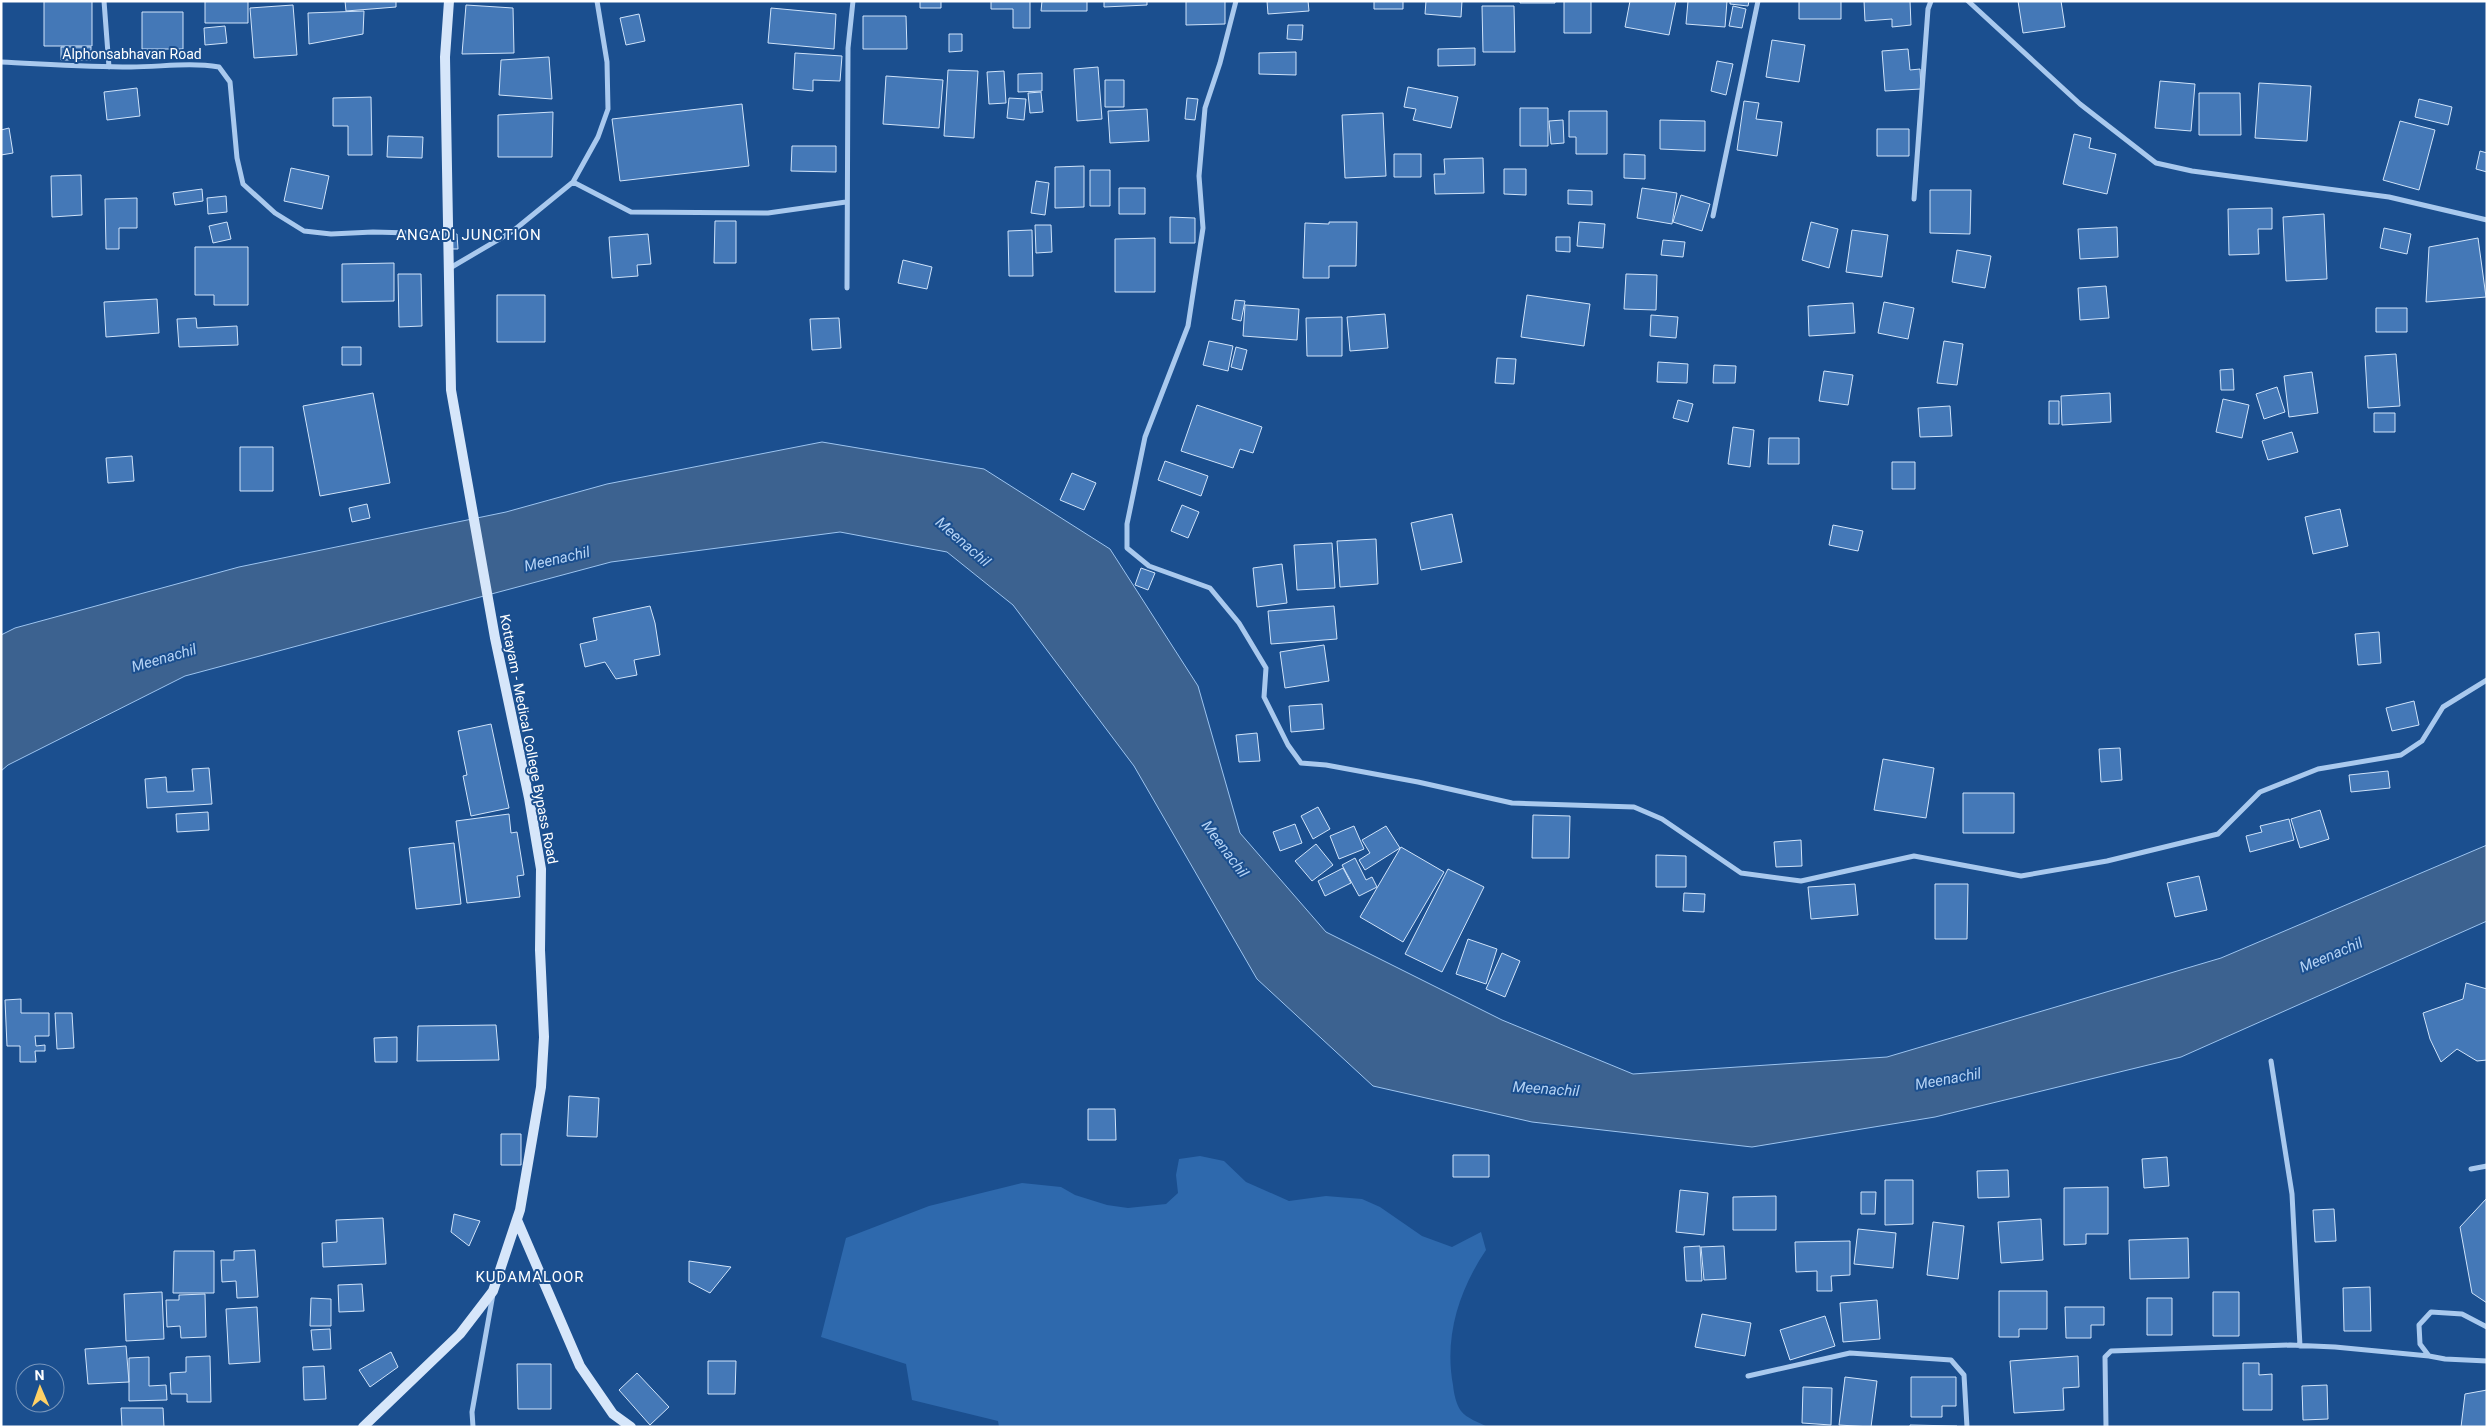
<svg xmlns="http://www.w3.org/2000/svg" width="2488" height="1428" font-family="Roboto,sans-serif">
  <rect width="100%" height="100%" fill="#1b4f8f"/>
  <path fill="#2e69ad" d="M1200 1156 1224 1161 1246 1182 1289 1201 1326 1196 1362 1199 1380 1207 1422 1236 1452 1247 1481 1232 1486 1250C1459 1290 1444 1337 1453 1385 1454 1394 1456 1404 1461 1411 1466 1418 1480 1423 1488 1427H999L998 1421 912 1400 906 1364 821 1337 846 1238 929 1206 1022 1183 1061 1187 1075 1195 1107 1205 1128 1208 1166 1204 1178 1193 1176 1175 1179 1159Z"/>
  <path fill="#3c6290" stroke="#9cc4f0" d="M822 442 984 469 1110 549 1198 686 1240 833 1326 932 1502 1020 1633 1074 1887 1057 2221 958 2487 845V921L2181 1057 1935 1117 1752 1147 1532 1122 1373 1086 1257 979 1134 766 1013 605 947 552 840 532 611 562 185 676 8 765 1 771V635L15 628 239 567 506 512 607 484Z"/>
  <path fill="#4478b7" stroke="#cfe3fa" d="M44 1H92V46H44Z
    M205 1H248V23H205Z
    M345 1H396V7L346 11Z
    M920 1H941V8H920Z
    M991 1H1030V28H1013V9H991Z
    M1042 1H1087V11H1041Z
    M1104 1H1147V5L1104 7Z
    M1186 1H1225V24L1186 25Z
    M1267 1H1308L1309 11 1268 14Z
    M1374 1H1403V9H1374Z
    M1426 1H1462L1461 17 1425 14Z
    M1520 1H1555V3H1520Z
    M1564 1H1591V33H1564Z
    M1630 1H1676L1669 35 1625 27Z
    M1688 1H1727L1725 27 1686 24Z
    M1730 1H1749L1748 6 1730 4Z
    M1799 1H1841V19H1799Z
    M1864 1H1910L1911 25 1892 27V19L1865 21Z
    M2018 1H2061L2065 27 2023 33Z
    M293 5 297 55 254 58 250 8Z
    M466 5 513 8 514 53 462 54Z
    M1482 6H1514L1515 52H1483Z
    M1733 6 1746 9 1742 28 1729 26Z
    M771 8 836 14 834 49 768 43Z
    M364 11 363 34 309 44 308 13Z
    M142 12H183V49H142Z
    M639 14 645 41 626 45 620 18Z
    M863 16H906L907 49H863Z
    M1288 25H1303L1302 40 1287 39Z
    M225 26 227 43 205 45 204 28Z
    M949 34H962V51L949 52Z
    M1772 40 1805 45 1799 82 1766 77Z
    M61 47H91V60H61Z
    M1475 48V65L1438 66V49Z
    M1908 49 1910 70 1920 69 1921 89 1885 91 1882 51Z
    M1296 52V75L1259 74V53Z
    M795 53 842 56 840 81 813 80V91L793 89Z
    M549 57 552 99 499 95 501 60Z
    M1717 61 1733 64 1726 95 1711 91Z
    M1098 67 1102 119 1077 121 1074 69Z
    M948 70 978 71 974 138 944 136Z
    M1004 71 1006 103 989 104 987 72Z
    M1042 73V91L1018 92V74Z
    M886 76 943 80 939 128 883 124Z
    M1105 80H1124V107H1105Z
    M2160 81 2195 84 2191 131 2155 128Z
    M2259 83 2311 86 2307 141 2255 138Z
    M1408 87 1458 97 1451 128 1413 120 1416 109 1404 107Z
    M137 88 140 116 107 120 104 92Z
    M1041 92 1043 112 1030 113 1028 93Z
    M2199 93H2240L2241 135H2199Z
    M371 97 372 155H348V126H333V98Z
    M1009 98 1026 99 1024 120 1007 118Z
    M1187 98 1198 99 1195 120 1185 119Z
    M2419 99 2452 107 2448 125 2415 117Z
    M1744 101 1759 103 1756 119 1782 122 1777 156 1737 150Z
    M742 104 749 166 620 181 612 119Z
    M1520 108H1548V146H1520Z
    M1147 109 1149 141 1110 143 1108 111Z
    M1569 111H1607V154H1576V137H1569Z
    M553 112 552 157H498V115Z
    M1383 113 1386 176 1345 178 1342 115Z
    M1563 120 1564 143 1551 144 1549 121Z
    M1660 120 1705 121V151L1660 149Z
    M2400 121 2435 130 2419 190 2383 180Z
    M9 128 13 153 1 155V130Z
    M1877 129H1909V156H1877Z
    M2074 134 2091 138 2089 148 2116 154 2107 194 2063 184Z
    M388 136 423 137 422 158 387 157Z
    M792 146H836V172L791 171Z
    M2480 151 2487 153V172L2476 169Z
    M1394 154H1421V177H1394Z
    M1624 154 1645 155V179L1624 178Z
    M1483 158 1484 193 1435 194 1434 174H1445L1444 159Z
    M1084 166V207L1055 208V167Z
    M291 168 329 176 322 209 284 201Z
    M1504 169H1526V195L1504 194Z
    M1090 170H1110V206H1090Z
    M81 175 82 215 52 217 51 176Z
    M1036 181 1049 183 1045 215 1031 213Z
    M1119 188H1145V214H1119Z
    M1642 188 1677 193 1672 224 1637 218Z
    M202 189 203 201 175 205 173 193Z
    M1568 190 1592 191V205L1568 204Z
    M1930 190H1971L1970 234 1930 233Z
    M1681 195 1710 204 1702 231 1673 222Z
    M226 196 227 212 208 214 207 198Z
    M137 198V228H119V249H106L105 199Z
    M2272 208V229H2258L2259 254 2229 255 2228 209Z
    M2324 214 2327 279 2286 281 2283 217Z
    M1170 217 1195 218V243H1170Z
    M715 221H736V263H714Z
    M227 222 231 239 213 243 209 226Z
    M1329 222H1357L1356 266H1329V278H1303L1305 223 1329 224Z
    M1579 222 1605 224 1603 248 1577 246Z
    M1811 222 1838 229 1829 268 1802 260Z
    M1035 225H1051L1052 252 1036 253Z
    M2117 227 2118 257 2080 259 2078 229Z
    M2384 228 2411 234 2407 254 2380 248Z
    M1032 230 1033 276H1009L1008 231Z
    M1852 230 1888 235 1882 277 1846 272Z
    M452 234H457L458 249H452Z
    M648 234 651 264 637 265 638 276 612 278 609 237Z
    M1556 237H1570V252L1556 251Z
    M1155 238V292H1115V239Z
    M2478 238 2486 297 2426 302 2429 247Z
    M1663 240 1685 242 1683 257 1661 255Z
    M195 247H248V305H214V295H195Z
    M1957 250 1991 256 1985 288 1952 282Z
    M903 260 932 267 927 289 898 283Z
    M394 263V301L342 302V264Z
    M398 274H421L422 326 399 327Z
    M1626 274 1657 275 1656 310 1624 309Z
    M2106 286 2109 318 2080 320 2078 288Z
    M497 295H545V342H497Z
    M1527 295 1590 304 1584 346 1521 337Z
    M157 299 159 333 106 337 104 302Z
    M1235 300 1245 301 1241 321 1232 319Z
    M1884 302 1914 308 1908 339 1878 333Z
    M1853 303 1855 333 1809 336 1808 306Z
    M1245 305 1299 309 1297 340 1243 336Z
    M2376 308H2407V332H2376Z
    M1385 314 1388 348 1350 351 1347 317Z
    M1651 315 1678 317 1676 338 1650 336Z
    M1342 317V356H1307L1306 318Z
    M196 318 197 328 237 326 238 345 179 347 177 319Z
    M839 318 841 348 812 350 810 319Z
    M1209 341 1233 346 1228 371 1203 365Z
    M1944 341 1963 344 1957 385 1937 383Z
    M342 347H361V365H342Z
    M1236 347 1247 350 1242 370 1231 367Z
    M2396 354 2400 406 2368 408 2365 356Z
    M1497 358 1516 359 1514 384 1495 383Z
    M1658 362 1688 364 1687 383 1657 382Z
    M1714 365 1736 366 1735 383H1713Z
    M2233 369 2234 390H2221L2220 370Z
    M1824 371 1853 375 1848 405 1819 401Z
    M2312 372 2318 413 2289 417 2284 376Z
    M2277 387 2285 412 2264 419 2256 394Z
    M373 393 390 483 320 496 303 406Z
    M2110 393 2111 422 2062 425 2061 396Z
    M2223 399 2249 405 2242 438 2216 432Z
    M1678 400 1693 404 1688 422 1673 418Z
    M2049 401H2059V424H2049Z
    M1197 405 1262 427 1253 453 1240 449 1233 468 1181 451Z
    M1950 406 1952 436 1920 437 1918 408Z
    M2374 413H2395V432H2374Z
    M1733 427 1754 430 1750 467 1728 464Z
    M2292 432 2298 452 2268 460 2262 441Z
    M1769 438H1799V464H1768Z
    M240 447H273V491H240Z
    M132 456 134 481 108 483 106 458Z
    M1165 461 1208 476 1201 496 1158 480Z
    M1892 462H1915V489H1892Z
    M1072 473 1096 483 1084 510 1060 500Z
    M367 504 370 518 352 522 349 508Z
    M1182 505 1199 512 1188 538 1171 531Z
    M2340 509 2348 546 2313 554 2305 517Z
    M1452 514 1462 562 1421 570 1411 523Z
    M1833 525 1863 531 1858 551 1829 545Z
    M1376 539 1378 584 1340 587 1337 541Z
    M1332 543 1335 588 1297 590 1294 545Z
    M1282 564 1287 603 1257 607 1253 568Z
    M1141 568 1155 573 1148 590 1135 585Z
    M650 606 655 623 660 655 634 660 637 675 616 679 605 662 585 667 580 644 597 640 593 618Z
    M1334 606 1337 639 1271 644 1268 611Z
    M2379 632 2381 663 2358 665 2355 634Z
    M1324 645 1329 681 1285 688 1280 652Z
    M2414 701 2419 725 2392 731 2386 708Z
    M1322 704 1324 729 1291 732 1289 706Z
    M491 724 509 808 471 816 463 776 467 775 458 731Z
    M1257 733 1260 761 1239 762 1236 735Z
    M2120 748 2122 780 2101 782 2099 749Z
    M1883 759 1934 768 1926 818 1874 810Z
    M209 768 212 804 147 808 145 779 166 777 167 792 194 791 192 769Z
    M2388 771 2390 788 2351 792 2349 775Z
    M1963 793H2014V833H1963Z
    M1318 807 1330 829 1313 839 1301 816Z
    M2320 810 2329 839 2300 848 2291 819Z
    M208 812 209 830 177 832 176 814Z
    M509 814 511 833 517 832 524 875 517 876 520 897 467 903 456 821Z
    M1533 815 1570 816 1569 858H1532Z
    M2289 819 2294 840 2250 852 2246 836 2262 832 2260 826Z
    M1295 824 1302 843 1280 851 1273 832Z
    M1354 826 1364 849 1339 859 1330 836Z
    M1386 826 1400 848 1365 870 1359 860 1370 853 1362 840Z
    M1801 840 1802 866 1776 867 1774 842Z
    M454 843 461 904 416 909 409 848Z
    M1316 844 1333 865 1312 881 1295 861Z
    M1401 847 1444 872 1403 942 1360 917Z
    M1656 855 1686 856V887H1656Z
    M1355 858 1366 880 1372 877 1377 887 1359 896 1342 865Z
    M1343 868 1351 883 1325 896 1318 881Z
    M1448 869 1484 887 1442 972 1405 954Z
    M2199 876 2207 910 2175 917 2167 883Z
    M1855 884 1858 915 1811 919 1808 887Z
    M1935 884H1968L1967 939H1935Z
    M1684 893 1705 894 1704 912 1683 911Z
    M1468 939 1497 949 1486 984 1456 974Z
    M1502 953 1520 961 1505 997 1486 989Z
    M2466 983 2487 989V1060L2477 1061 2457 1049 2441 1062 2430 1039 2423 1013 2463 999Z
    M21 999V1013H49V1036H35L36 1046 45 1045V1051H35L36 1062H20V1046H7L5 1000Z
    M55 1013H72L74 1048 57 1049Z
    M496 1025 499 1060 417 1061 418 1026Z
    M397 1037V1062H375L374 1038Z
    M569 1096 599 1098 597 1137 567 1136Z
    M1088 1109H1115L1116 1140H1088Z
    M501 1134H521V1165H501Z
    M1453 1155H1489V1177H1453Z
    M2167 1157 2169 1186 2144 1188 2142 1159Z
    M2008 1170 2009 1197 1978 1198 1977 1171Z
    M1885 1180H1913V1224L1885 1225Z
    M2108 1187V1234H2086V1244L2064 1245V1188Z
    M1680 1190 1708 1193 1704 1235 1676 1232Z
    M1861 1192H1876L1875 1214H1861Z
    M1776 1196V1230H1733V1197Z
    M2487 1198V1303L2472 1293 2460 1227Z
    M2334 1209 2336 1241 2315 1242 2313 1210Z
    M454 1214 480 1221 469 1246 451 1232Z
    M383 1218 386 1264 323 1267 322 1243 337 1242 336 1220Z
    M2041 1219 2043 1260 2001 1263 1998 1222Z
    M1933 1222 1964 1226 1958 1279 1927 1275Z
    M1858 1229 1896 1233 1893 1268 1854 1264Z
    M2188 1238 2189 1278 2130 1279 2129 1240Z
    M1850 1241V1275L1831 1276 1832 1291H1817V1271L1796 1272 1795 1242Z
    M1700 1246 1702 1281H1686L1684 1247Z
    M1724 1246 1726 1279 1704 1280 1701 1247Z
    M255 1250 258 1297 237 1298 236 1281 222 1282 221 1260H234V1251Z
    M174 1251H214V1293H173Z
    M689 1261 731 1267 710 1293 689 1282Z
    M362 1284 364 1311 339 1312 338 1285Z
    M2370 1287 2371 1331H2344L2343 1288Z
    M1999 1291H2047V1329H2019V1337H1999Z
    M162 1292 164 1339 126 1341 124 1294Z
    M2213 1292H2239V1336H2213Z
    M205 1294 206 1337 181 1338 180 1326 167 1327 166 1300H179V1295Z
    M311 1298 331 1299V1326H310Z
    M2147 1298H2172V1335H2147Z
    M1877 1300 1880 1339 1843 1342 1840 1303Z
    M257 1307 260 1362 229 1364 226 1309Z
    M2065 1307H2104V1325H2091V1338H2066Z
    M1702 1314 1751 1323 1745 1356 1695 1347Z
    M1825 1316 1835 1346 1790 1360 1780 1330Z
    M330 1329 331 1349 313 1350 311 1330Z
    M126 1346 129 1382 88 1384 85 1349Z
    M391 1352 398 1367 370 1387 359 1370Z
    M210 1356 211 1402H187V1394H171L170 1373 186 1372V1357Z
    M2078 1356 2079 1387 2063 1388 2064 1410 2014 1413 2010 1361Z
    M149 1357V1386L166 1385 167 1400 129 1401V1358Z
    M708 1361H736L735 1394H708Z
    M2243 1363H2259V1375L2272 1374V1410H2243Z
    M517 1364H551V1409H518Z
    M324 1366 326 1399 304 1400 303 1367Z
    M637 1373 669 1407 650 1425 619 1390Z
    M1845 1377 1877 1381 1871 1427 1839 1425Z
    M1911 1377H1956V1406H1942V1417H1911Z
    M2327 1385 2328 1419 2303 1420 2302 1386Z
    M1803 1387 1832 1388 1831 1425 1802 1423Z
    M2487 1390V1427H2461L2465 1394Z
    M121 1408H163L164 1427H122Z
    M1910 1425 1957 1426V1427H1910Z"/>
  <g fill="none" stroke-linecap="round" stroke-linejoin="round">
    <path stroke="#a9c9ee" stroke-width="5" d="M104 1 109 67
      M1236 1 1220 63 1205 108 1199 176 1203 228 1188 326 1145 437 1127 524V548L1149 566 1210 588 1239 623 1266 668 1264 697 1288 745 1301 763 1326 765 1418 782 1512 803 1634 807 1662 819 1741 873 1801 881 1914 856 2021 876 2107 861 2218 834 2260 792 2318 769 2401 755 2422 741 2443 707 2487 680
      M1968 1 2080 104 2156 163 2192 171 2389 197 2487 220
      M1 62C45 64 88 67 131 67 161 67 189 62 219 67L230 82 237 158 243 184 275 213 304 231 331 234 373 232 448 234
      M573 182 631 212 768 213 846 202
      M1914 199 1928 9 1931 1
      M1713 216 1758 1
      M450 268 513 231 573 182 598 137 608 109 607 62 597 1
      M847 288 848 48 853 1
      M2271 1061 2292 1194 2300 1346
      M2471 1169 2487 1166
      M2487 1327 2462 1314 2431 1312 2419 1325 2420 1344 2429 1356 2445 1359 2487 1361
      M1748 1376 1850 1353 1951 1360 1964 1375 1967 1427
      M473 1427 472 1412 493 1294
      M2106 1427 2105 1357 2111 1351 2290 1345 2335 1347 2429 1356"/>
    <path stroke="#d6e6fa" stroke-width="10" d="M517 1220 580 1366 613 1414 631 1427
      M363 1427 460 1334 493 1291 520 1210 541 1087 544 1037 540 950 541 869 529 798 495 638 451 390 445 57 449 1"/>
  </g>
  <g text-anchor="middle" stroke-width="4" stroke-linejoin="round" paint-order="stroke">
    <g font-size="14" fill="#fff" stroke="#1b4f8f">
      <text x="132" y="59">Alphonsabhavan Road</text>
      <text transform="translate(529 739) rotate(79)" y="5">Kottayam - Medical College Bypass Road</text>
    </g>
    <g font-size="15" letter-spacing="1" fill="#fff" stroke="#1b4f8f">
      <text x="469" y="240">ANGADI JUNCTION</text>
      <text x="530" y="1282">KUDAMALOOR</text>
    </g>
    <g font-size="15" font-style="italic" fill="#b5d3f5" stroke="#1b4f8f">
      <text transform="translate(963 542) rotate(41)" y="5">Meenachil</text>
      <text transform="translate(557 559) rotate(-13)" y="5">Meenachil</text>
      <text transform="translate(164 658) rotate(-16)" y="5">Meenachil</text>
      <text transform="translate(1225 849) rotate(53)" y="5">Meenachil</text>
      <text transform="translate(2331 955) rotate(-23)" y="5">Meenachil</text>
      <text transform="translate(1948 1079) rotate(-10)" y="5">Meenachil</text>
      <text transform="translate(1546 1089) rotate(4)" y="5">Meenachil</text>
    </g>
  </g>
  <rect width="2488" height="1428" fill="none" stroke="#ffffff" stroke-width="5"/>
  <g transform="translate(40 1388) rotate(358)"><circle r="24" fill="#1b4f8f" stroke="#7695bc"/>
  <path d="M0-4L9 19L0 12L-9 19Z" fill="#ffd166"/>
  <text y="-8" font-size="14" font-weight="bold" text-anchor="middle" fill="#ffffff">N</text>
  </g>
</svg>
